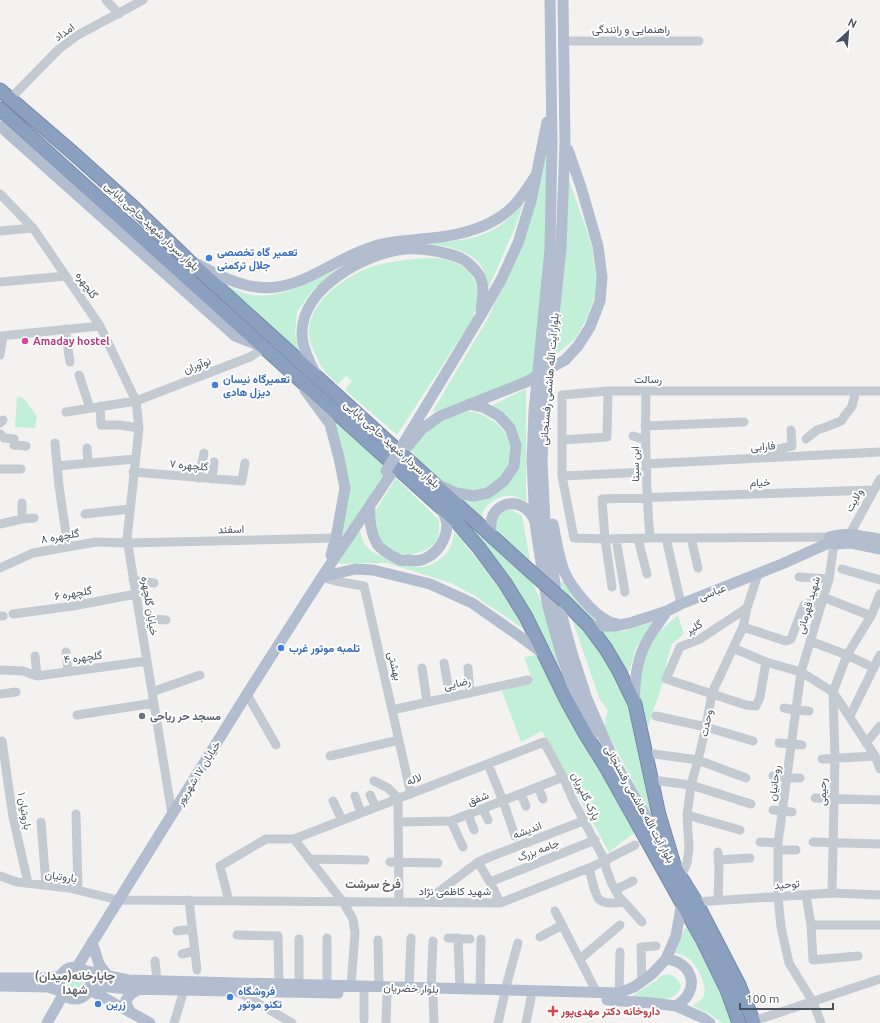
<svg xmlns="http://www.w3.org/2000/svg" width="880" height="1023" font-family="Ubuntu,Vazirmatn,sans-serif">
  <rect width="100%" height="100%" fill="#f4f2f1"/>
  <path fill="#c2efd7" d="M546 141 551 161 537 374 468 402 432 412 487 320 522 244Z
    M568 177 592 246 596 279 595 296 587 318 575 339 553 357Z
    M524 202 514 230 488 289C487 284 486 279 485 274 476 248 444 246 421 243 454 241 483 242 509 218 515 213 519 207 524 202Z
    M425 258C466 257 488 278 472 320L397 435 345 390 352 381 346 376 338 384C332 379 325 373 321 366 319 363 317 359 316 355 312 348 309 341 309 332 309 305 337 283 359 272 379 262 403 260 425 258Z
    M340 268 312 291 297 312 295 333 299 352 224 285C233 288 242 293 251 295 283 299 312 281 340 268Z
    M284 366 391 463 338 546 346 493 334 432Z
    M526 387V502C520 498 513 495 505 496 498 497 484 505 483 513 482 514 483 519 483 519L462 499 489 497 520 452 491 406 525 389Z
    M17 397 23 398 37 416 35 428 15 427Z
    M469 411 481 414 495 422 505 432 511 446 510 464 502 478 486 489 475 491 457 490 436 480 411 451 435 421Z
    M396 478 439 520C439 526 440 536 436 541 429 551 411 557 399 554 394 552 387 547 383 544 376 536 374 528 371 518Z
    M455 510 533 583 543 607 582 724 518 592 500 564 462 519Z
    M507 510H512L522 516 530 560C518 551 475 522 507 510Z
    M359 527C361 535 363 544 369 549 381 559 408 568 424 567 431 566 443 558 447 553 451 548 453 539 454 532L459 537 480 563 502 592 524 629 475 596 451 583 387 563H363L338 564Z
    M560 582H566L600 622 588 621 564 597 563 590Z
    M678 615 684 634 672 644 667 660 664 679 648 727 641 699 639 679 646 653 660 631Z
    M571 616 598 648 617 680 632 717 657 828 604 726 608 710 600 700Z
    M652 622 636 648 628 675 598 631H624Z
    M536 655 571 720 635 832 609 852 542 731 521 742 502 691 532 680 524 657Z
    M686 926 714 980 733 1023H722L708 1013 693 1006C697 1003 702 1000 704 995 708 986 697 965 689 959 685 956 680 954 675 953Z
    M668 974C675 976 678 979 681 986 674 1007 648 998 632 996L657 980 660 976Z
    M67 983a8 8 0 1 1 16 0a8 8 0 1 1-16 0Z"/>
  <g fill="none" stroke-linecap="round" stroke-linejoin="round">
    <defs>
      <path id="highway" d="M0 90 72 152 130 204 188 260 529 570
        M0 109 456 521 479 548 505 583 526 617 566 699 586 735 606 767 702 939 727 990 739 1023
        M564 601 589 626 606 649 619 671 635 704 659 815 675 868 696 902 739 985 754 1023"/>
    </defs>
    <use href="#highway" stroke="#768aaa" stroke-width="15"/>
    <path stroke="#c3cad2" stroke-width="9" d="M106 0 119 14
      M563 41H699
      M10 99 59 49 78 35 143 0
      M0 194 33 228 100 326 136 401 139 428 127 539 172 814
      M0 231 33 228
      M0 282 66 276
      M65 329 70 362
      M0 336 100 326
      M0 355 3 336
      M79 375 90 408
      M646 391C645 440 646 489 650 538
      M100 406 101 425H120L139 428
      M66 412 136 401 250 357 265 347
      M0 423 3 420
      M645 426 744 422
      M0 434 4 438 14 439V445L26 446
      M633 436 646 440
      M806 439 817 430 826 427 841 421 852 406 856 391
      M562 440 607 437 608 391
      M55 443 59 486 68 547
      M87 448 88 463
      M764 456 774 450 792 446 791 430
      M646 464 761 458 880 452
      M57 466 135 459
      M0 469H21
      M133 472 242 481 245 463
      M562 476 647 472
      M199 478 204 453
      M212 479 214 462
      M85 514 130 509
      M22 519 34 518
      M0 524 22 519V503
      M850 534 880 479
      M830 537 691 538H650L605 539 574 538 562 476V395L608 391H880
      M666 538 681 604
      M691 538 698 568
      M616 539 625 592
      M638 539 647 574
      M0 568 33 553 96 542 127 543 336 538
      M842 569 880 580
      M322 577 335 581 364 586 411 794
      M799 577 829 579
      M133 580 154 583
      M612 587 605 539 602 499 874 490
      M823 597 871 616
      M747 608 700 639 680 647 666 679 746 705 756 706 760 697 766 662
      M13 614 73 606 136 594
      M0 616H3
      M140 618 166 620
      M743 627 786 641 791 639 804 605 812 602 821 604
      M810 641 847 655 874 668
      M733 648 766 662 801 672 833 692 875 756 880 769
      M66 652 68 671
      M35 656 37 676
      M444 663 450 697
      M422 668 427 702
      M468 668 470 693
      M0 670 23 671 37 676 147 661
      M152 692 200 675
      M0 694 16 692
      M247 694 276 745
      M784 708 795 710 809 711
      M392 710 528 680
      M77 715 154 703
      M656 716 706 727 753 741
      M850 716 880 655
      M2 741 13 817 28 883
      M779 743 802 745
      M866 743 880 726
      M654 754 698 760 746 778
      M330 756 399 740
      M822 759 875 756
      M488 764 503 801 515 836
      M773 776 786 778H800
      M374 781 388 788 398 798 399 902
      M660 781 691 785 751 804
      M538 787 543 799
      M521 794 526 806
      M370 795 376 807
      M355 796 361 813
      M815 798 880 800
      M333 801 342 820
      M483 809 488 820
      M773 810 792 812
      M76 814 78 890
      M468 814 474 830
      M687 815 740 830
      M451 821 463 847
      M41 822 46 885
      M398 822 451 821 563 777
      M294 839 343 902 353 919 355 933 351 986
      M760 842 778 843
      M813 842 880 844
      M779 850H796
      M309 859 365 860
      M719 860 750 858
      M390 862 438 863
      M478 862 491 884 500 903
      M589 868C591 875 595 898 601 901 607 904 618 903 624 902
      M0 876 17 882 69 888 118 900 500 903 594 866 635 845
      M680 878 687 863 689 848 687 815 691 785 698 760 706 727 712 693 743 627 747 608 758 574
      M490 882 595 840
      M615 890 633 881
      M832 893 835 758 833 692 847 655 871 616 880 594
      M806 895 811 925 813 960 858 956
      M189 900 197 970
      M718 900 719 870 718 852
      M229 901 220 866 266 839H294L544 742 563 777 574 802 605 861 606 868 611 882 619 897 626 904 642 922
      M425 902 478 862 492 856 578 823 585 821
      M696 902 832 893 880 895
      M555 911 597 993
      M811 925H880
      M177 931 192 929
      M237 935 278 936 279 984
      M540 937 562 925
      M448 938 470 939
      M458 938 460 989
      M378 940 379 987
      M182 954 195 951
      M580 959 620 925
      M155 961 157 981
      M642 982 641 947 656 946
      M299 985V939
      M327 985V938
      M409 988 411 938
      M431 988 433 941
      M480 990 481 939
      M505 990 518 943
      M237 991 292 1023
      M619 993 620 952
      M364 994V1020
      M433 996 434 1023
      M754 1021 880 979
      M174 1023 184 990
      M386 1023 387 995
      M498 1023 504 997
      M526 1023 531 998
      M821 1023 813 1002 789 963 781 927 778 897V843L801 672 829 579 834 544"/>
    <path stroke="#b2becf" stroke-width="11" d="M550 0 552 143 550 249 534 411 532 461 535 523 547 603 562 657 578 702 592 736
      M563 0 565 143 561 248 544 412 542 461 545 521 558 602 572 653 587 699 614 761 668 855
      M0 126 235 336 261 346
      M197 264C222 277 247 291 277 287 304 283 326 267 350 256 358 252 369 248 378 245 396 240 414 240 432 238 463 235 496 227 517 202 524 194 530 184 536 175
      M565 360 578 346 590 327 600 301 602 277 598 246 581 187 568 150
      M316 375C310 362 302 348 302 333 302 287 366 253 405 249 416 248 434 250 444 253 458 256 466 259 475 270 477 272 479 275 480 277 485 288 482 300 481 310
      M305 390 330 424 339 458 345 488 336 538 331 555
      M403 444 481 315 501 280 518 243 531 201 547 122
      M408 446 422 429 440 416 526 382
      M439 485 456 493 474 496 488 493 504 481 514 466 516 445 510 428 499 416 483 407 469 404
      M370 506C369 518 370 530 376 542 378 547 384 551 389 554 392 556 396 558 400 560 403 561 406 560 409 560 414 561 420 561 424 559 438 553 447 539 447 524 446 518 443 512 440 507
      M553 524C556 538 559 560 565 573 572 588 593 614 608 621 610 623 614 623 617 624
      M492 535C483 502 524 491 535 522
      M854 535 855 537 851 543 835 544 831 543 829 540 830 537C846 531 864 537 880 539
      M851 543 880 549
      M322 577 355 569 373 570 430 584 472 603 525 640 545 655
      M589 626H615L630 623 667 611 681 604 782 564 831 542
      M635 702C634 680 637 658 648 639 654 629 661 620 667 611
      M92 942 99 964 108 976
      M666 959C694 962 701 991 676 1006
      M59 983a16 16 0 1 1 32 0a16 16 0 1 1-32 0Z
      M77 967 247 694 320 580 391 474
      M86 971 128 980 619 993 634 987 652 974 666 959 676 936 682 902
      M0 978H48L60 976
      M91 985 127 989 338 993
      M0 986 48 987 60 991
      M90 990 150 1023
      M607 1000 652 1003 676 1006 703 1018 710 1023
      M131 1013 127 1005 126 1000 132 993 140 989
      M47 1023 63 995"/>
    <use href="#highway" stroke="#8b9fbe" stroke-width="13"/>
    <defs>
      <path id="highway-bridge" d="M529 570 564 601"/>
    </defs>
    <use href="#highway-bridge" stroke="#768aaa" stroke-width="15" stroke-linecap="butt"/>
    <path stroke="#b2becf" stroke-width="11" d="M526 382 565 360
      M386 471 403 444"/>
    <use href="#highway-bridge" stroke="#8b9fbe" stroke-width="13"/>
  </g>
  <g fill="#3f7fe0" stroke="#fff" stroke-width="1.5">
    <circle cx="209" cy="258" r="4"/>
    <circle cx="215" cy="385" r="4"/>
    <circle cx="281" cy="648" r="4"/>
    <circle cx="230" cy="997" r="4"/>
    <circle cx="98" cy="1004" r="4"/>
  </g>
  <circle fill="#d1479c" stroke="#fff" stroke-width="1.5" cx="25" cy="341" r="4"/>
  <circle fill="#6b7280" stroke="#fff" stroke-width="1.5" cx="142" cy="716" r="4"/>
  <path fill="#e0444e" stroke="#fff" stroke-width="1.5" d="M551 1005h4v4h4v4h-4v4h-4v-4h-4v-4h4z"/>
  <g text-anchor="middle" stroke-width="4" stroke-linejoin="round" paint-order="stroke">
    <g font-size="11" fill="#49535f" stroke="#fff">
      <text x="631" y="33">راهنمایی و رانندگی</text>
      <text transform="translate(64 32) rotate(-36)" y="4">امداد</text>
      <text transform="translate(152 226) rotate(43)" y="4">بلوار سردار شهید حاجی بابایی</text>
      <text transform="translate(87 285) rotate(55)" y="4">گلچهره</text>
      <text transform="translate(197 365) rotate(-21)" y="4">نوآوران</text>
      <text transform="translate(549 379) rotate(-85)" y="4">بلوار آیت الله هاشمی رفسنجانی</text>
      <text x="648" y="383">رسالت</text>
      <text transform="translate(392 444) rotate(42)" y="4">بلوار سردار شهید حاجی بابایی</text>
      <text transform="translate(763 446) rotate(-3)" y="4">فارابی</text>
      <text transform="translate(635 464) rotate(-91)" y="4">ابن سینا</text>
      <text transform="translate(189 465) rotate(5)" y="4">گلچهره ۷</text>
      <text transform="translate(760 482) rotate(-2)" y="4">خیام</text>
      <text transform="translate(854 500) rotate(-60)" y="4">ولایت</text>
      <text transform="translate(231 529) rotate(-2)" y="4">اسفند</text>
      <text transform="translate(60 536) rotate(-10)" y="4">گلچهره ۸</text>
      <text transform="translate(712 592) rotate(-21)" y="4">عباسی</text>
      <text transform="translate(73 593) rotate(-9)" y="4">گلچهره ۶</text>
      <text transform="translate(808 605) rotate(-74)" y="4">شهید قهرمانی</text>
      <text transform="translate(150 606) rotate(81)" y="4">خیابان گلچهره</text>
      <text transform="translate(694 627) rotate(-29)" y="4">گلپر</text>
      <text transform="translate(83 657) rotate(-7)" y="4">گلچهره ۴</text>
      <text transform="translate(395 666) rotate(77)" y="4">بهشتی</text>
      <text transform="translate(457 683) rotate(-12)" y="4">رضایی</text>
      <text transform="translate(706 723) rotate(-79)" y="4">وحدت</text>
      <text transform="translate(198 773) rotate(-58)" y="4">خیابان ۱۷ شهریور</text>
      <text transform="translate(414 779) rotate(-21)" y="4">لاله</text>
      <text transform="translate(774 783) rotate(-83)" y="4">روحانیان</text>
      <text transform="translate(822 792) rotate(-89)" y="4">رحیمی</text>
      <text transform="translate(586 796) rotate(64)" y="4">پارک گلپریان</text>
      <text transform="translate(478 798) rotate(-20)" y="4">شفق</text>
      <text transform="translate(640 804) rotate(61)" y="4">بلوار آیت الله هاشمی رفسنجانی</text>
      <text transform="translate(25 811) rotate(80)" y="4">۱ باروتیان</text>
      <text transform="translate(527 830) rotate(-21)" y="4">اندیشه</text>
      <text transform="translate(538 850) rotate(-21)" y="4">جامه بزرگ</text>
      <text transform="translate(61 876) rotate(8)" y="4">باروتیان</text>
      <text transform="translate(787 884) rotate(-4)" y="4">توحید</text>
      <text x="455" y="895">شهید کاظمی نژاد</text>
      <text transform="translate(411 988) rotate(2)" y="4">بلوار خضریان</text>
    </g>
    <g font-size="11" font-weight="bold" fill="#366cbe" stroke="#fff" text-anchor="start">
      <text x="217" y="256">تعمیر گاه تخصصی<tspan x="217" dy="13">جلال ترکمنی</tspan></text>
      <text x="223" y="383">تعمیرگاه نیسان<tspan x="223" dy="13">دیزل هادی</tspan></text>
      <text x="289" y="652">تلمبه موتور غرب</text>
      <text x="238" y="995">فروشگاه<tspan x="238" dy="13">تکنو موتور</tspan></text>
      <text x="106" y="1008">زرین</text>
    </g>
    <g font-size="11" font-weight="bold" fill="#b23c85" stroke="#fff" text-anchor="start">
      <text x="33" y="345">Amaday hostel</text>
    </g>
    <g font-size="11" font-weight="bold" fill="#5b616d" stroke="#fff" text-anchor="start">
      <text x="150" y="720">مسجد حر ریاحی</text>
    </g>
    <g font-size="11" font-weight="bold" fill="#be3a42" stroke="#fff" text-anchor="start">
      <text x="561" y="1015">داروخانه دکتر مهدی‌پور</text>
    </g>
    <g font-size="12" font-weight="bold" fill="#5e6166" stroke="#fff">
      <text x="373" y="888">فرخ سرشت</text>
      <text x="75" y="980">(چاپارخانه(میدان<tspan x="75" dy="14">شهدا</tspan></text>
    </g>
  </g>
  <g transform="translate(848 32) rotate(26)" stroke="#ffffff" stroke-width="3" paint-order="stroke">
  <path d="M0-3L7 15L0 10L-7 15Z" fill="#49535f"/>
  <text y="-6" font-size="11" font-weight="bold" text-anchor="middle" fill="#49535f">N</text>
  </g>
  <path d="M740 1003v6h93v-6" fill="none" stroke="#49535f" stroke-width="2"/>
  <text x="746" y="1003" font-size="12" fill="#49535f" stroke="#ffffff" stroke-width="3" paint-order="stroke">100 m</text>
</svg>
